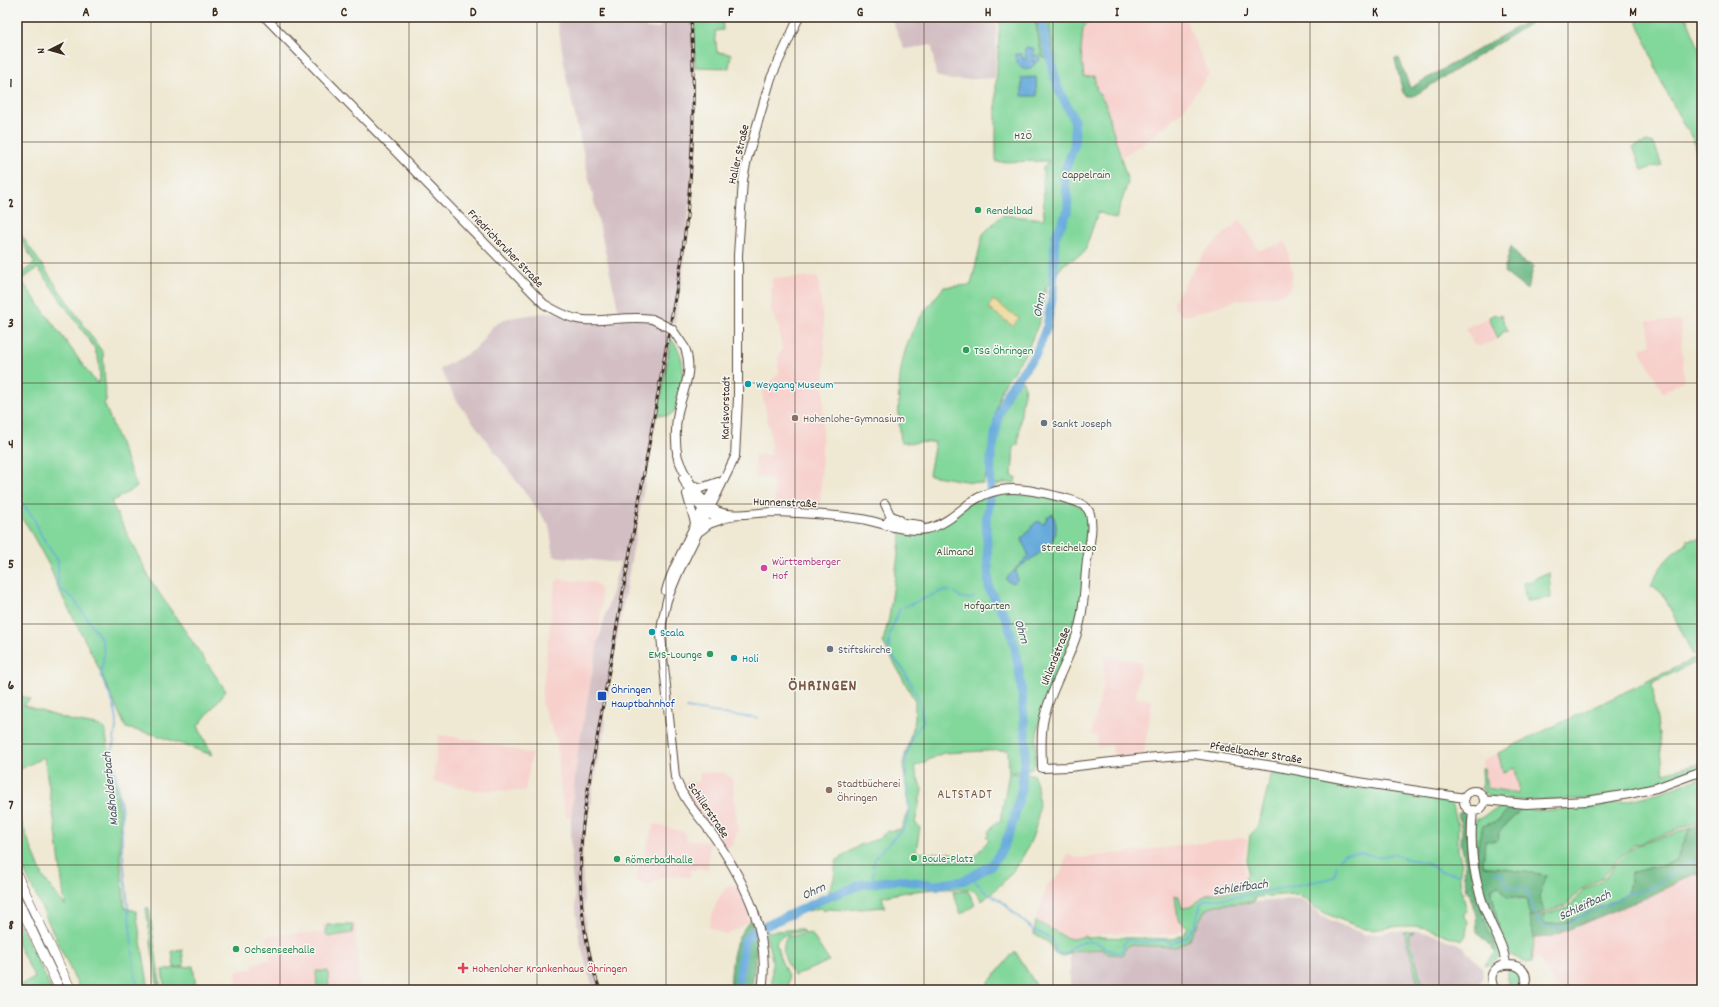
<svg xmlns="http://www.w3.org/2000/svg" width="1719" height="1007" font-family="Dekko,sans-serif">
  <rect width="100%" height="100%" fill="#f6f6f2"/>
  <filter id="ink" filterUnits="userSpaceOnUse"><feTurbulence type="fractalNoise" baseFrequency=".025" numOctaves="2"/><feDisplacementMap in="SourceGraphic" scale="8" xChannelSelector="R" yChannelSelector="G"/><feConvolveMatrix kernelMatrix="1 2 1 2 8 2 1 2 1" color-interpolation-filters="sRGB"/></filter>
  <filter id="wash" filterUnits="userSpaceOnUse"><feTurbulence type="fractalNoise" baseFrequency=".012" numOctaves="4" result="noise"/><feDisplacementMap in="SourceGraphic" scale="16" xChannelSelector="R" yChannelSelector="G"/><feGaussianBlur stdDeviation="0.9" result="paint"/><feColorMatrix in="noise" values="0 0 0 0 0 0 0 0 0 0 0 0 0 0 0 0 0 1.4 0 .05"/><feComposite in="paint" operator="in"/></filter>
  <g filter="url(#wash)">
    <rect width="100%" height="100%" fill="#efe8d2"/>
    <path fill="#f7d0cc" d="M1089 17H1184L1209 74 1180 114 1150 138 1122 157 1105 103 1097 91 1094 76 1084 77 1081 51 1083 27 1089 21Z
      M1240 219 1259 250 1286 242 1292 271 1291 288 1286 293 1279 295 1238 300 1190 315H1181L1174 307 1175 304 1173 302 1205 252Z
      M818 277 824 327 825 359 820 509 775 506 773 478 756 477 755 455H771L770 434 762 392 779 373 778 356 782 349 779 327 771 311 772 278Z
      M1489 317 1498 339 1479 347 1473 344 1466 328Z
      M1647 321H1680L1684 380 1663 393 1640 349 1651 344Z
      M559 579 593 582 599 586 602 600 598 642 577 757 571 817 566 818 562 801 557 741 542 704V694L555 583Z
      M1105 656 1141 662 1136 697 1152 700 1144 754 1114 758 1112 746 1098 747 1097 737 1091 734 1103 686Z
      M439 735 479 741 532 754 525 791 473 790 433 782Z
      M1498 753 1503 772 1515 767 1519 793 1487 788 1482 761Z
      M699 772 724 773 732 779 738 830 732 845 726 848 690 800 685 782H700Z
      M654 824 685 832 686 840 709 842 708 869 696 868V870H690V877L664 876 648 886 635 881Z
      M1243 838 1247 840 1244 860 1247 891 1208 894 1190 907 1182 908 1179 896 1178 919 1185 925 1179 933 1155 935 1109 933 1085 936 1073 939 1067 938 1036 921 1047 885 1060 875 1067 854 1077 858 1090 857Z
      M1696 873 1702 876V990H1558L1553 985 1539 957 1532 962 1534 938 1550 937 1650 896Z
      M733 885 738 888 748 909V922L726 935 708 927 717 901 727 886Z
      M323 925H356V941L360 990H238L236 971 253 969V963L270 960 267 936 323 932Z"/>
    <path fill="#d2bec3" d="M557 17H644L646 28H660L659 17H693L695 52V152L682 282 675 324 664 319 663 324 662 330 671 338 603 716 606 723 603 739 601 740 587 821 585 823 583 841 582 866 584 906 588 943 601 990H594L587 969 579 936 571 864V816L577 757 598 642 620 563 554 556 549 525 455 398 440 369 472 351 479 345 493 326 508 318 551 312 621 322 566 76Z
      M891 17H997L995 78 952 80 936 76 932 45 904 49Z
      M1299 899 1315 909 1322 917 1366 935 1394 931H1418L1431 934 1461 945 1482 967 1483 975 1479 985 1475 987 1476 990H1070V951L1103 949 1128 945 1176 947 1189 940 1205 910 1216 905Z"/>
    <path fill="#82d79b" stroke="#5e805c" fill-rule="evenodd" d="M693 17H722L723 30 715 31 717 52 731 54 729 68 695 67Z
      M1000 17H1035L1037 31 1055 60 1050 28 1052 17H1089L1090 21 1083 28 1081 51 1084 77 1094 76 1097 91 1105 103 1128 182 1116 219 1098 212 1084 253 1064 264 1046 287 1040 320 1027 351 1002 388 995 413 988 469 983 484 929 475 935 442 901 443C897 405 896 366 913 330 919 316 934 300 944 287L971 285 983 234 1002 215 1044 219 1043 168 1049 161 996 162V86Z
      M1636 17H1686L1702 55V196C1700 177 1699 140 1684 126L1659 77Z
      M1647 142 1654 144 1662 165 1642 170 1633 147Z
      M17 229 103 353 106 401 104 403 137 487 111 502 151 581 226 691 198 726 212 755 156 735 126 728 95 660 59 590 50 567 27 525 17 514V277L35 263 17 234ZM38 268 94 347 99 362 100 378 97 384 21 280Z
      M1495 314 1497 316 1501 315 1508 331 1503 332 1498 339 1489 317Z
      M671 339C690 360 682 386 675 411L668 416 658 415Z
      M1021 376 1025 388 1022 403 1018 445H1014L1012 476 1016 477 1015 483H1003L992 486C995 443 994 413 1021 376Z
      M995 488 1068 499 1090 512 1081 616 1041 714 1036 740 1035 765 1032 768 1011 773 1032 774C1037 780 1037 786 1038 794 1044 835 1014 877 982 901L976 892 970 889C944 888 907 890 882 897L885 907 846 910 828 909 823 911 821 908 803 912 802 907 827 895 834 879 836 861 860 845 878 839 888 831 901 829 909 808 903 763 915 720V701L883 642 889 618 902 528 927 529ZM1008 750 1009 773 1000 822H996L988 832 989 834 986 837 989 840 975 856 967 859 950 853 935 854 916 852 920 827 915 823 922 790 914 767 943 753Z
      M1702 538V651L1693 655 1662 592 1650 586C1662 565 1665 557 1687 544V540Z
      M1549 573 1551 598 1526 601 1523 583C1534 582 1539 574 1549 573Z
      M1702 655V659L1652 683 1664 773 1702 763V768L1655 785 1587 799 1526 801 1490 797 1485 794 1481 787 1483 785 1482 768H1484L1487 788 1519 793V787L1515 768 1503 772 1498 753Z
      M17 695 31 699 23 705 69 720 101 726 105 730 120 813V856L125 908 136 911 148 984 150 990H80L24 870 17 854V812L43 877 65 906 56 831 44 757 17 771Z
      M1277 771 1327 780 1326 785 1342 788 1379 789 1452 802 1458 826V850L1462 865C1456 874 1464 900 1467 911L1464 914V917L1468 921 1466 935 1462 941 1426 928 1414 926H1400L1373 930 1364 929 1324 913 1300 896 1294 894 1255 897 1254 902 1216 905 1205 910 1189 940 1176 947 1128 945 1122 955 1108 954 1103 949 1070 951V954L1063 956 1055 954 1049 943 1034 934 1036 921 1067 938 1074 939 1085 936 1087 938 1100 937 1174 939 1184 934 1188 927 1178 919 1175 896H1179L1182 908 1190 907 1208 894 1247 891 1245 877 1248 873 1247 860 1250 835 1258 827 1271 775Z
      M1702 777V821L1634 845 1618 859 1605 875 1580 891 1566 906 1545 912 1539 897 1546 875 1483 866 1485 841 1499 832 1521 809C1582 814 1646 800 1702 777Z
      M1501 808 1508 809 1499 820 1483 826 1480 835 1476 862 1475 830 1476 819H1480L1488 813Z
      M1466 815 1468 817 1469 837 1502 955 1489 965 1485 964 1496 952C1490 934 1482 917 1477 900 1468 872 1467 843 1466 815Z
      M1690 828 1676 861 1631 873 1628 894 1564 923 1543 925 1545 914 1568 908 1583 891 1607 877 1614 866 1629 851 1638 845Z
      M1498 885 1518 899 1526 898 1534 938 1532 962 1527 963 1509 954 1500 934 1491 889Z
      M968 891 975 905 961 914 953 892Z
      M146 908H149L161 990H158Z
      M17 919 52 990H17V987L35 978 17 943Z
      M327 925H353L352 933 328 937 326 935Z
      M800 929 805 932C793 933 784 932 776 942L780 958 789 978 788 990H774L772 987V959L765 932Z
      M1404 932H1415L1408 935 1424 990H1420Z
      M811 933 829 961 794 976C786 961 780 954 786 937Z
      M182 949 184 966 174 968 172 951Z
      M1015 951 1039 990H982Z
      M193 966 196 988 165 990 162 970Z
      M1508 967C1519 971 1527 978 1517 990H1508Z
      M316 971H328L329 990H317Z"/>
    <path fill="#69b883" stroke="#527150" d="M1035 17H1052L1050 28 1055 61 1042 57 1037 31Z
      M1531 17H1540L1412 97H1408L1403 93 1395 59 1399 58 1410 88 1519 26Z
      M1511 246 1523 262 1534 266 1527 290 1504 272Z
      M1508 809H1521L1499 832 1497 841H1485L1483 866 1547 875 1539 897 1545 912 1530 916 1526 898 1507 897 1498 885 1491 889 1500 934C1485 901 1468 863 1483 826L1499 820Z
      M1462 810C1470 819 1467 844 1468 858 1473 891 1485 920 1496 952L1477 933 1476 915 1469 892H1467L1463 870 1466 867 1461 843 1462 830 1458 813Z
      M1702 823V876L1696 873 1650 896 1550 937 1534 938 1530 917 1545 914 1544 925 1564 923 1628 894 1631 873 1676 861 1690 828Z
      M751 920 757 945 752 990H730C732 963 731 941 751 920Z"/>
    <path fill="#eeda9e" stroke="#94825e" d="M993 300 1019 318 1013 326 988 308Z"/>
    <path fill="#66aadb" stroke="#506a7c" d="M1026 47 1033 48 1035 53 1031 56 1038 55 1040 60 1036 63 1032 59 1035 65H1033L1031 69H1023L1016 63V54H1022V58L1025 59 1026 54 1024 52Z
      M1036 77 1037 96H1022V81L1020 78Z
      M1053 514C1054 518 1056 523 1056 527 1057 546 1030 559 1016 569L1017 580 1014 583 1007 581 1006 579 1028 556C1028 549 1022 546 1022 539L1035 523 1038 521 1043 524 1045 523 1047 517Z"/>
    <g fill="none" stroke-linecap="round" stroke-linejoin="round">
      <path stroke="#66aadb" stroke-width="1.5" d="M17 497 33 517 41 535 58 561V587L73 598 102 640 104 654 101 675 114 706 117 720 112 754 122 812V849L135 973 138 990
        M955 592 960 597 971 599 974 597
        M904 607 942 591H950
        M889 636 900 608
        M889 638V649
        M890 652 904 671 919 699 923 721 921 726 915 732
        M686 708 720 713
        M722 714 758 718
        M908 799C905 777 903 754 914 734
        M880 853 884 847 890 843 898 833 902 831 907 822 909 815 908 801
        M1402 858 1425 862 1441 872 1458 874
        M1340 859 1344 854 1363 853 1377 857 1394 854 1400 857
        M873 867 875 857 878 855
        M873 871 874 882
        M1493 872C1507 872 1503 878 1508 887L1527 889 1539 924 1545 927H1565L1573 920 1619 899 1626 894 1640 892 1655 885 1688 863 1696 862 1702 871
        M971 877 985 892 1000 900 1033 930 1052 939 1056 953 1067 954C1068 952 1070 948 1072 947 1102 931 1104 957 1122 951L1124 943 1128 940 1143 942 1164 940 1172 944 1187 936 1195 925 1201 903 1206 900 1242 896 1328 879 1334 876 1337 865"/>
      <path stroke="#66aadb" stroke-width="9" d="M738 990 744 941 753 932 825 898 863 884 899 880 935 885 962 881 971 877 992 865 1003 848 1011 829 1021 792 1026 745 1021 682 1014 643 1006 618 989 589 986 522 990 499 991 457 999 414 1008 391 1036 354 1047 326 1053 293 1055 237 1067 213 1068 201 1064 178 1065 170 1074 146 1075 132 1074 119 1058 89 1040 17"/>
    </g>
  </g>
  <g filter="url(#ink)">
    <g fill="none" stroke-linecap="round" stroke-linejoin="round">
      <defs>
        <path id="major" d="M265 17 544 304C557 312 570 319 584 320 607 322 629 315 652 319
          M677 455C683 473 699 502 717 511 731 518 758 512 775 512 803 513 833 515 862 519 883 523 904 533 926 529 942 526 955 515 967 505 999 481 1028 489 1064 498 1073 501 1087 503 1090 514 1094 528 1089 546 1087 561 1084 583 1085 608 1078 630 1070 660 1051 687 1044 718 1040 734 1042 752 1042 768L1069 767 1145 758 1194 754 1274 766 1352 781 1465 798
          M678 459C675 443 675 428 678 412 683 389 694 372 685 348
          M683 478C691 497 706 523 731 517
          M692 485 701 488 718 482
          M687 494 695 523
          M885 504 890 515 900 520
          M888 521 920 525
          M700 531 709 524 723 519
          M666 591C670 574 679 559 686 543 696 523 704 503 717 485
          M1464 801a10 10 0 1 1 20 0a10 10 0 1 1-20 0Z
          M1484 800 1526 804 1587 801 1629 794 1656 788 1702 771
          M1473 810C1469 847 1474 884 1489 919 1495 934 1504 946 1506 964
          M762 990C771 934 746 884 715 838 700 816 685 804 675 777L661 636 662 623 667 600 679 571 735 457 738 398V255L743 180 747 159 771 78 799 17
          M1495 990C1476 956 1542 957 1522 990"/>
        <path id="highway" d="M17 875 71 990
          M17 899 60 990"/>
      </defs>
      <use href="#major" stroke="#564639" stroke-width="10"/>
      <use href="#highway" stroke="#564639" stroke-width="10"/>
      <use href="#major" stroke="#fff" stroke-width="8"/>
      <use href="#highway" stroke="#fff" stroke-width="9"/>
      <defs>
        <path id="rail" d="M600 990C577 926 576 861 587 795L682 258C693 178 696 97 691 17"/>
      </defs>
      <use href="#rail" stroke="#3b2a1e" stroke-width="3"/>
      <use href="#rail" stroke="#f6f6f2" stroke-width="1.5" stroke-dasharray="4.5" stroke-linecap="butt"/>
      <defs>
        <path id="major-bridge" d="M652 319 672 329 685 348"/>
      </defs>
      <use href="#major-bridge" stroke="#564639" stroke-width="10" stroke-linecap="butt"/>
      <use href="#major-bridge" stroke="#fff" stroke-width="8"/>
    </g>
  </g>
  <path fill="none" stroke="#3b2a1e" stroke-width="1" stroke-opacity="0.55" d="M151 17V990M280 17V990M409 17V990M537 17V990M666 17V990M795 17V990M924 17V990M1053 17V990M1182 17V990M1310 17V990M1439 17V990M1568 17V990M17 142H1702M17 263H1702M17 383H1702M17 504H1702M17 624H1702M17 744H1702M17 865H1702"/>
  <g fill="#2e9e5b" stroke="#f6f6f2" stroke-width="1.5">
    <circle cx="978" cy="210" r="4"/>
    <circle cx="966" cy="350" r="4"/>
    <circle cx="710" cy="654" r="4"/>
    <circle cx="914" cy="858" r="4"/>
    <circle cx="617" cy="859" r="4"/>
    <circle cx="236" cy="949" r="4"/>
  </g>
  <g fill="#0f9aa8" stroke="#f6f6f2" stroke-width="1.5">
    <circle cx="748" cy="384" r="4"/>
    <circle cx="652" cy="632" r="4"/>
    <circle cx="734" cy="658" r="4"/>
  </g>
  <g fill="#8d6e63" stroke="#f6f6f2" stroke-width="1.5">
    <circle cx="795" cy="418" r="4"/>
    <circle cx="829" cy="790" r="4"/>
  </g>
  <g fill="#6b7280" stroke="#f6f6f2" stroke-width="1.5">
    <circle cx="1044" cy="423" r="4"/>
    <circle cx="830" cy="649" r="4"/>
  </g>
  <circle fill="#d1479c" stroke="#f6f6f2" stroke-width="1.5" cx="764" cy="568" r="4"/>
  <rect fill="#1a4fb4" stroke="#f6f6f2" stroke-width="1.5" x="597" y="691" width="10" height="10" rx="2"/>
  <path fill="#e0444e" stroke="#f6f6f2" stroke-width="1.5" d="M461 962h4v4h4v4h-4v4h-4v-4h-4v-4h4z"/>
  <g text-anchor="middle" stroke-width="3" stroke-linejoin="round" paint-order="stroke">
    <g font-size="12" fill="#4d553d" stroke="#f6f6f2">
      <text x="1023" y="139">H2Ö</text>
      <text x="1086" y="178">Cappelrain</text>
      <text x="1069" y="551">Streichelzoo</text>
      <text x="955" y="555">Allmand</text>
      <text x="987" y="609">Hofgarten</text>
    </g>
    <g font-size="12" fill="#3b2a1e" stroke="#f6f6f2">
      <text transform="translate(738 154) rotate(-77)" y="4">Haller Straße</text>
      <text transform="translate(506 248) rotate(46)" y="4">Friedrichsruher Straße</text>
      <text transform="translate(725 408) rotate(-89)" y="4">Karlsvorstadt</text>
      <text transform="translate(785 502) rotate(2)" y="4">Hunnenstraße</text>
      <text transform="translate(1055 656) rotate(-68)" y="4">Uhlandstraße</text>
      <text transform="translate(1256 752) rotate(9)" y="4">Pfedelbacher Straße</text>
      <text transform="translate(709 810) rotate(56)" y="4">Schillerstraße</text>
    </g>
    <g font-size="12" fill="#27864d" stroke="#f6f6f2" text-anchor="start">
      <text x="986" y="214">Rendelbad</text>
      <text x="974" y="354">TSG Öhringen</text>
      <text x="702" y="658" text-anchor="end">EMS-Lounge</text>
      <text x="922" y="862">Boule-Platz</text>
      <text x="625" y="863">Römerbadhalle</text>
      <text x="244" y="953">Ochsenseehalle</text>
    </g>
    <g font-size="12" fill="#0d838f" stroke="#f6f6f2" text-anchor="start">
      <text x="756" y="388">Weygang Museum</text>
      <text x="660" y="636">Scala</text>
      <text x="742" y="662">Holi</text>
    </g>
    <g font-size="12" fill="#785e54" stroke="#f6f6f2" text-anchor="start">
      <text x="803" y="422">Hohenlohe-Gymnasium</text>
      <text x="837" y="787">Stadtbücherei<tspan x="837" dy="14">Öhringen</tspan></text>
    </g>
    <g font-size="12" fill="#5b616d" stroke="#f6f6f2" text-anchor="start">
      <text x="1052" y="427">Sankt Joseph</text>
      <text x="838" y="653">Stiftskirche</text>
    </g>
    <g font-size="12" fill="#b23c85" stroke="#f6f6f2" text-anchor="start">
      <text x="772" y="565">Württemberger<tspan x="772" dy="14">Hof</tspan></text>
    </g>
    <g font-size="12" fill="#164399" stroke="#f6f6f2" text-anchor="start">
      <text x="611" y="693">Öhringen<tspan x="611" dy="14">Hauptbahnhof</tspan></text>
    </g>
    <g font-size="12" fill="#be3a42" stroke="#f6f6f2" text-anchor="start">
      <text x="472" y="972">Hohenloher Krankenhaus Öhringen</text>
    </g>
    <g font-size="13" font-style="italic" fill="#4a5760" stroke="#f6f6f2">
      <text transform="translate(1038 305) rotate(-80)" y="5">Ohrn</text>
      <text transform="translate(1023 631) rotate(74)" y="5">Ohrn</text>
      <text transform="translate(109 789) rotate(-96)" y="5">Maßholderbach</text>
      <text transform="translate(1240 886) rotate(-8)" y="5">Schleifbach</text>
      <text transform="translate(813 890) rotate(-24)" y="5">Ohrn</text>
      <text transform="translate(1584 904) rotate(-25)" y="5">Schleifbach</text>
    </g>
    <g font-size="13" letter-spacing="1" fill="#7b5940" stroke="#f6f6f2">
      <text x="965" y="798">ALTSTADT</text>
    </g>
    <g font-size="16" font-weight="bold" letter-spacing="1" fill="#7b5940" stroke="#f6f6f2">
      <text x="823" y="690">ÖHRINGEN</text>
    </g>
  </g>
  <rect width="1719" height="1007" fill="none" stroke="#f6f6f2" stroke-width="44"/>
  <g transform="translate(50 50) rotate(264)" stroke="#f6f6f2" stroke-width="3" paint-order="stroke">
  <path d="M0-3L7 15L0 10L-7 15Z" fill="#3b2a1e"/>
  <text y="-6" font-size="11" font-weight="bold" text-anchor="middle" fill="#3b2a1e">N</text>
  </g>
  <rect x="22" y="22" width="1675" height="963" fill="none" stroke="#3b2a1e" stroke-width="1.5"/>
  <g font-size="13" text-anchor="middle" font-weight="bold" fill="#3b2a1e">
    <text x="86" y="16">A</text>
    <text x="215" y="16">B</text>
    <text x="344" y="16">C</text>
    <text x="473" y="16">D</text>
    <text x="602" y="16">E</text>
    <text x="731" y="16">F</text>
    <text x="860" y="16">G</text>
    <text x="988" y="16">H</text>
    <text x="1117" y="16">I</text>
    <text x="1246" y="16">J</text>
    <text x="1375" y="16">K</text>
    <text x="1504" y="16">L</text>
    <text x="1633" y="16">M</text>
    <text x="11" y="87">1</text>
    <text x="11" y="207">2</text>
    <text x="11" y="327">3</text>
    <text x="11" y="448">4</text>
    <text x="11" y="568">5</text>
    <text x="11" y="689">6</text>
    <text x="11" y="809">7</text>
    <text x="11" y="929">8</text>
  </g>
</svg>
